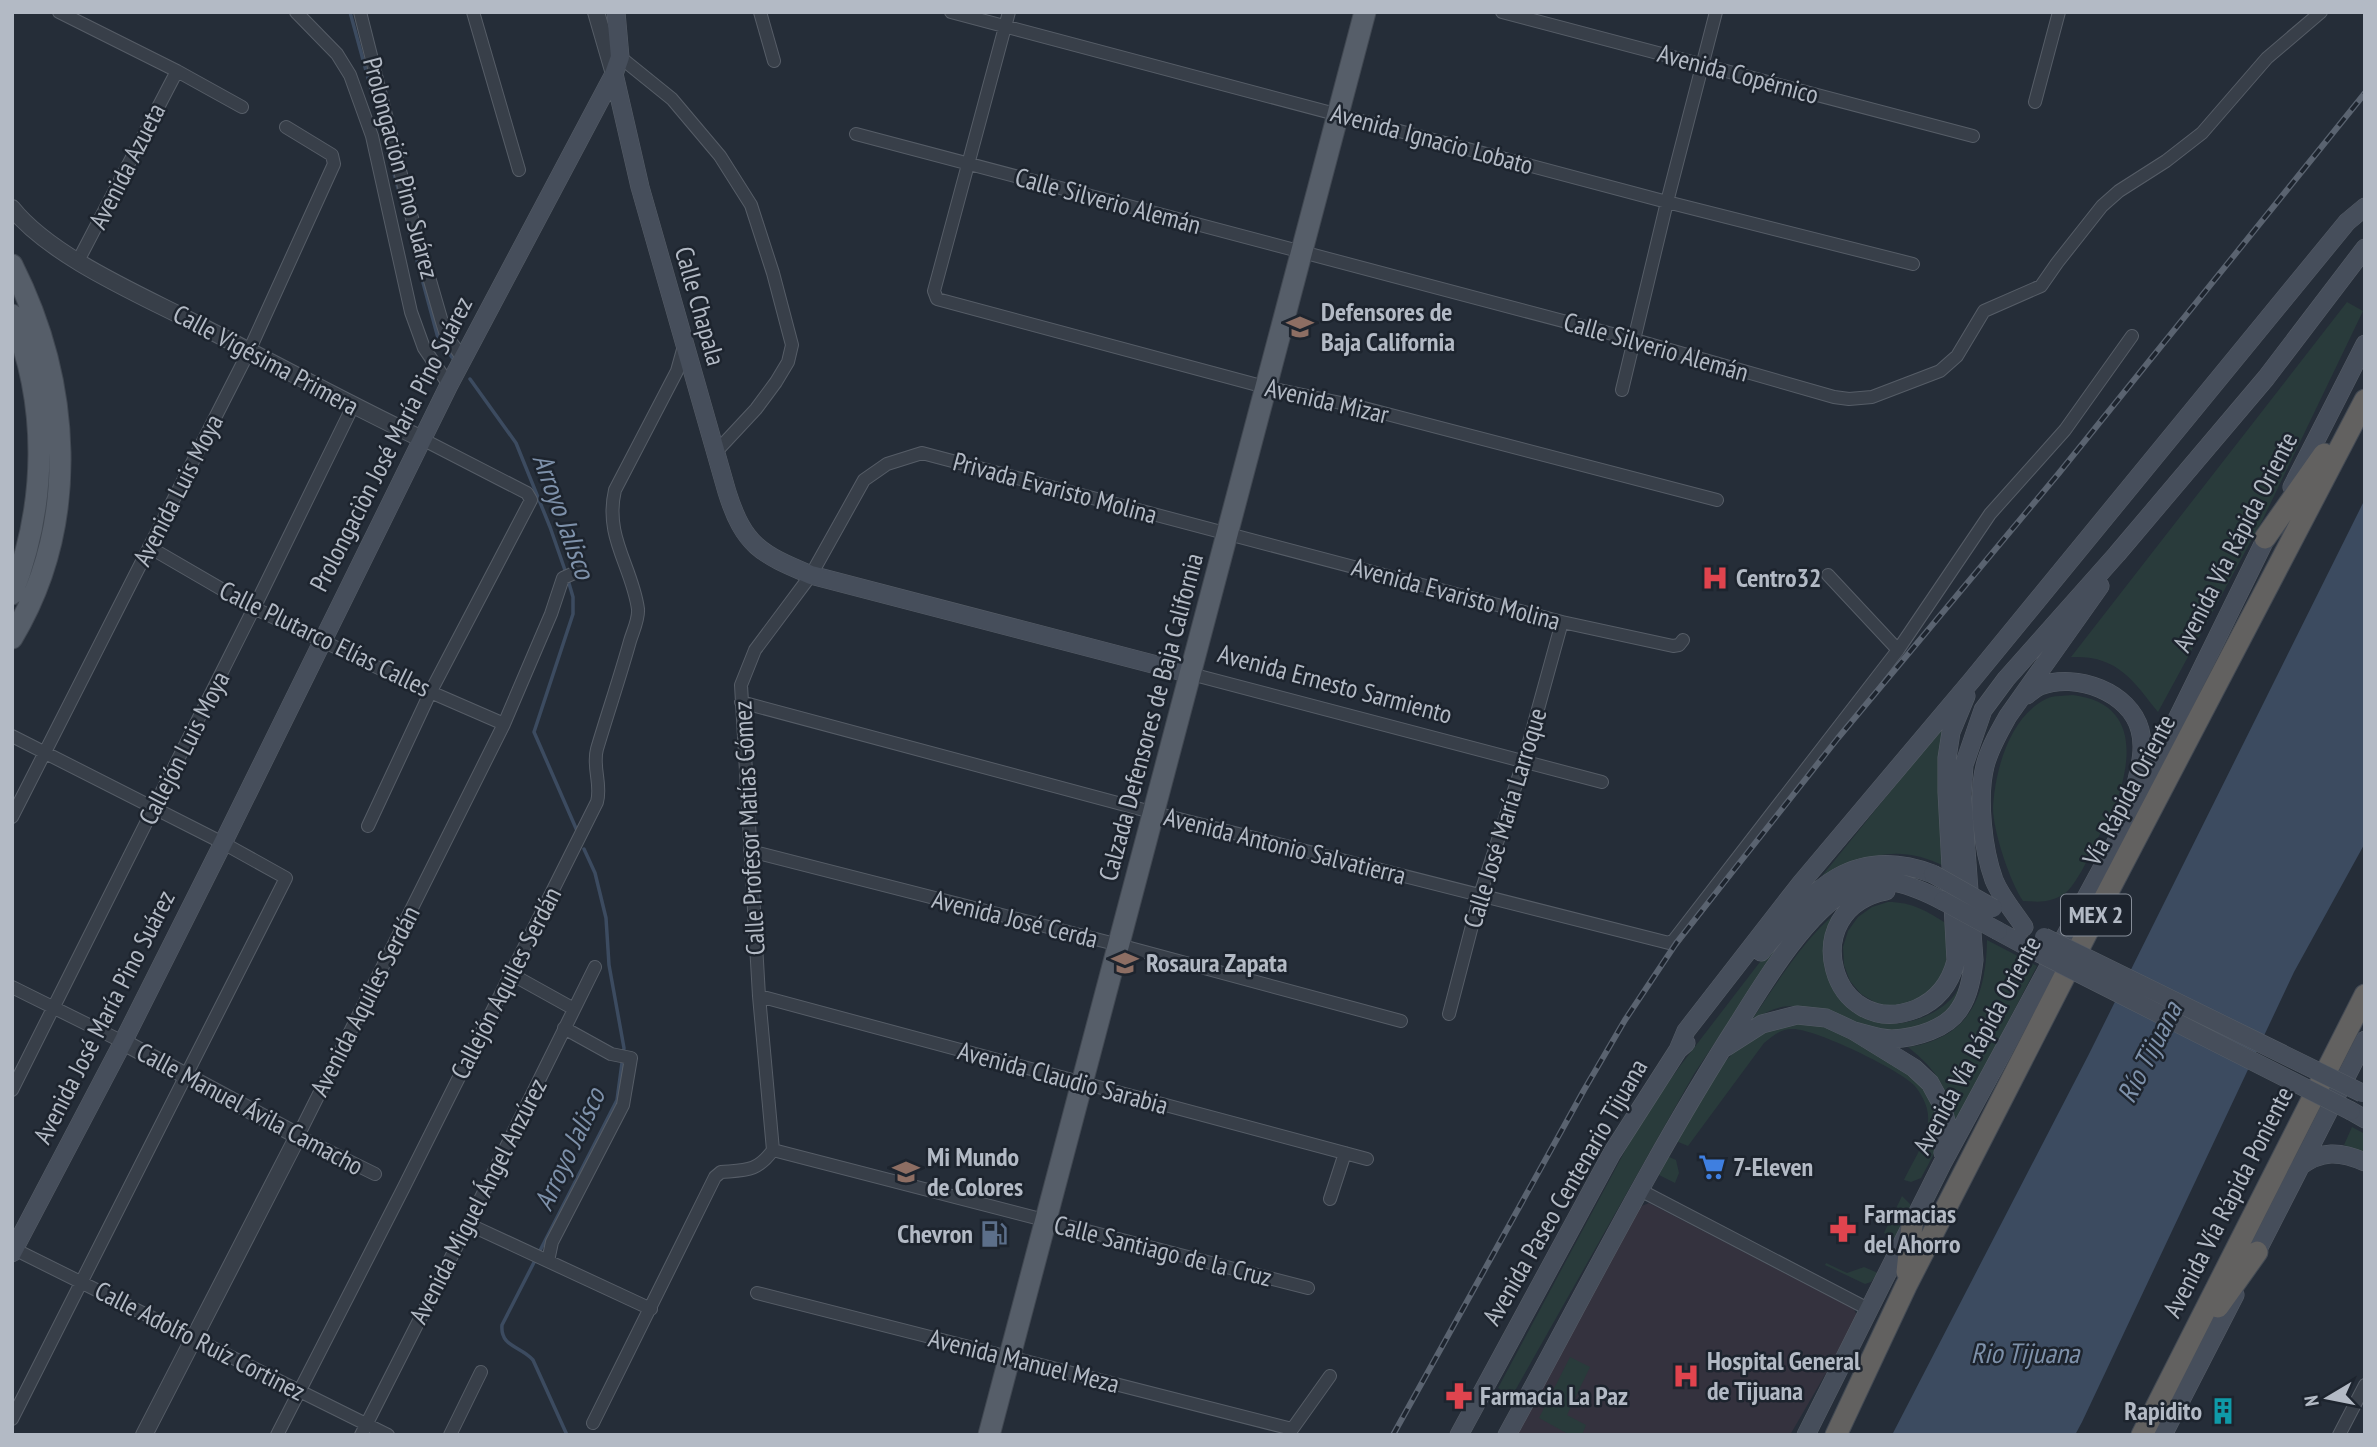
<svg xmlns="http://www.w3.org/2000/svg" width="2377" height="1447" font-family="'PT Sans Narrow',sans-serif">
  <rect width="100%" height="100%" fill="#252d38"/>
  <path fill="#34323e" d="M1649 1203 1854 1309 1858 1318 1790 1435H1516L1639 1207Z"/>
  <path fill="#293b3b" d="M2347 302 2363 311 2263 519 2158 712C2132 679 2117 655 2071 657Z
    M2073 695C2129 702 2134 744 2120 791 2115 808 2105 824 2097 840 2091 853 2076 886 2064 894 2050 903 2039 902 2023 901 2010 882 1993 831 1993 808 1995 771 2009 717 2046 699 2053 695 2065 696 2073 695Z
    M1944 725 1946 867C1899 843 1867 855 1822 876Z
    M1852 901 1830 935 1858 1014C1864 1016 1871 1021 1878 1022 1900 1028 1933 1017 1949 1001 1955 996 1958 989 1961 983 1959 989 1958 998 1955 1004 1943 1024 1897 1035 1875 1031 1847 1026 1821 1007 1792 1006 1776 1006 1765 1013 1751 1021 1780 979 1809 929 1852 901Z
    M1888 902C1912 902 1927 911 1947 924L1946 969 1926 997 1893 1007 1876 1003 1861 994 1850 981 1844 965 1843 947 1848 931 1858 917 1872 907Z
    M1808 908 1770 960 1694 1074 1512 1396 1498 1388 1641 1121 1680 1066 1773 945Z
    M1987 940 2037 966 1955 1125C1947 1088 1938 1071 1908 1047 1969 1038 1986 998 1987 940Z
    M1781 1022 1820 1025 1856 1039 1923 1084 1935 1105 1940 1127 1935 1152 1921 1178 1911 1182 1904 1180C1914 1159 1933 1133 1927 1109 1925 1101 1920 1092 1914 1085 1898 1069 1814 1028 1792 1029 1780 1029 1773 1036 1764 1043L1688 1146 1676 1141 1722 1065 1736 1050Z
    M2352 1127 2365 1134V1153L2344 1145Z
    M1667 1156 1676 1160 1679 1173 1675 1183 1659 1175Z
    M1902 1196 1910 1204V1209L1895 1238 1884 1233Z
    M1826 1263 1847 1273 1864 1267 1878 1273 1871 1282 1865 1284 1825 1265Z
    M1570 1357 1590 1367 1567 1415 1586 1425 1582 1435H1570L1539 1418Z"/>
  <path fill="#3c4b60" d="M2365 499V843L2294 972 2082 1422 2075 1435H1892L2089 1054Z"/>
  <g fill="none" stroke-linecap="round" stroke-linejoin="round">
    <path stroke="#3c4b60" stroke-width="3.5" d="M350 12 404 210
      M408 227 438 338 454 360
      M470 379 516 443 550 527 566 573
      M568 580 573 597V614L534 732 578 833
      M567 1435 533 1360C521 1346 500 1347 502 1325L617 1100 624 1048 609 965 606 918 595 873 584 849"/>
    <defs>
      <path id="minor" d="M59 12 177 71 242 107
        M296 12 337 54 350 75 372 136 411 312 424 348 449 385
        M360 12 412 218 442 322 446 335 464 360
        M473 12 519 170
        M760 12 774 61
        M951 12 1667 202 1913 264
        M1009 12 934 291 937 299 1265 387 1360 407 1717 500
        M1502 12 1973 136
        M620 57 672 99 720 156 751 205 773 273 792 345 788 362 776 382 756 409 715 453
        M2035 102 2059 12
        M856 134 1635 340 1834 397 1849 399 1872 397 1940 371 1957 356 1984 311 2041 286 2057 263 2102 206 2119 191 2166 161 2202 133 2267 58 2321 12
        M78 261 177 71
        M1622 390 1667 202 1716 12
        M149 547 254 608 412 684 504 724
        M1828 575 1898 650
        M1191 674 1602 782
        M741 702 1155 813 1669 943 1674 940 1898 650 1990 514 2065 430 2132 336
        M12 736 223 843 286 878 12 1419
        M12 817 249 351 334 164 332 155 286 127
        M368 826 431 691 531 500 527 493 422 439
        M750 851 1119 945 1401 1021
        M511 974 574 1009
        M12 987 123 1042
        M759 996 1367 1159
        M1449 1014 1480 895 1524 760 1562 622
        M12 1090 254 608 353 406
        M773 1150 759 996 741 685 755 650 811 575 864 480 887 464 922 453 1562 622 1673 646 1679 645 1683 640
        M773 1150 1308 1288
        M375 1174 298 1136 504 724 551 614 563 578 581 570
        M1638 1189 1870 1310
        M1330 1199 1345 1153
        M468 1224 651 1309
        M12 1248 388 1435
        M548 1261 552 1242 623 1105 631 1058 611 1054 564 1028
        M757 1293 1292 1429
        M593 1423 715 1177 721 1172C746 1170 757 1172 773 1150
        M277 1435 403 1189 597 802C602 784 592 767 597 749 608 712 620 677 630 641 633 631 639 619 638 609 632 566 604 537 615 490L677 371 684 346
        M361 1435 468 1224 595 967
        M450 1435 481 1372
        M1288 1435 1330 1376
        M2339 1435 2365 1385"/>
      <path id="tertiary" d="M596 12 614 74
        M12 208C51 257 141 295 197 324 272 362 346 403 422 439
        M123 1042 298 1136 144 1435"/>
      <path id="secondary" d="M614 74 640 187 727 492C744 546 761 554 811 575L1191 674
        M2292 487 2365 344
        M2027 695C2031 692 2035 688 2040 686 2076 672 2130 692 2140 730 2145 748 2140 767 2136 784
        M1886 891C1794 909 1831 1042 1916 1009 1938 1000 1950 984 1956 961L1947 792V758L1951 732 1966 696
        M2024 927C2014 912 2001 897 1994 880 1983 850 1977 798 1985 766 1989 749 1999 732 2008 716L2100 586
        M1998 931 2035 951
        M1761 952C1810 894 1850 842 1933 874
        M1854 1031C1866 1034 1880 1039 1892 1039 1915 1038 1948 1029 1960 1008 1969 995 1972 976 1974 960L1962 794 1964 765 1983 710 2006 679 2117 554 2266 378 2365 248
        M1726 1047 1762 1024 1797 1015 1826 1018 1854 1031 1914 1068 1930 1083 1942 1105 1947 1125 1943 1153
        M1678 1050 1686 1031 1801 883 1972 680 2347 222 2365 207
        M2351 1111 2365 1119
        M2299 1167C2321 1150 2340 1151 2365 1162
        M12 1253 123 1042 223 843 449 385 614 74 620 57 616 12
        M2251 1263 2365 1040
        M1459 1435 1612 1153 1678 1050 1686 1043
        M1507 1435C1583 1297 1653 1156 1738 1024 1763 984 1806 912 1848 890 1882 872 1912 885 1943 901
        M1806 1435 1942 1164 2122 831 2271 528
        M2163 1435 2235 1295"/>
      <path id="primary" d="M12 265C71 382 81 523 12 638
        M12 315C49 405 47 504 12 594
        M989 1435C1115 961 1241 487 1365 12"/>
      <path id="trunk" d="M2265 538 2324 454
        M1907 1272 1912 1225
        M2218 1307 2257 1252
        M1836 1435 1906 1286 2099 909 2365 400
        M2142 1435 2365 995"/>
    </defs>
    <use href="#minor" stroke="#565d67" stroke-width="14"/>
    <use href="#tertiary" stroke="#565d67" stroke-width="18"/>
    <use href="#secondary" stroke="#565d67" stroke-width="19"/>
    <use href="#primary" stroke="#414852" stroke-width="23"/>
    <use href="#trunk" stroke="#434a54" stroke-width="23"/>
    <use href="#minor" stroke="#383f49" stroke-width="12"/>
    <use href="#tertiary" stroke="#383f49" stroke-width="16"/>
    <use href="#secondary" stroke="#464e5b" stroke-width="18"/>
    <use href="#primary" stroke="#565e69" stroke-width="21"/>
    <use href="#trunk" stroke="#626160" stroke-width="21"/>
    <defs>
      <path id="rail" d="M1393 1435 1584 1090 1625 1020 1677 942 1838 738 2059 473 2365 93"/>
    </defs>
    <use href="#rail" stroke="#5a6370" stroke-width="6"/>
    <use href="#rail" stroke="#1d242e" stroke-width="3.5" stroke-dasharray="10" stroke-linecap="butt"/>
    <defs>
      <path id="secondary-bridge" d="M1933 874 1993 908
        M1943 901 1998 931
        M2044 937 2362 1093
        M2035 951 2351 1111"/>
    </defs>
    <use href="#secondary-bridge" stroke="#565d67" stroke-width="19" stroke-linecap="butt"/>
    <use href="#secondary-bridge" stroke="#464e5b" stroke-width="18"/>
  </g>
  <defs>
    <symbol id="school-bare" viewBox="-9 -9 18 18"><path d="M0-5L7-2L0 1L-7-2ZM-4 1L0 2.5L4 1V4Q0 6-4 4Z" fill="#8d6e63" stroke="#1d242e" stroke-width="2.5" paint-order="stroke"/></symbol>
    <symbol id="hospital-bare" viewBox="-9 -9 18 18"><path d="M-5-5h3v3.5h4V-5h3V5h-3V1.5h-4V5h-3Z" fill="#e0444e" stroke="#1d242e" stroke-width="2.5" paint-order="stroke"/></symbol>
    <symbol id="supermarket-bare" viewBox="-9 -9 18 18"><path d="M-6-5.5h2.5l.6 2H6L4.5 2H-2.5L-4.4-4H-6ZM-1.5 3.2a1.3 1.3 0 1 0 .1 0ZM3 3.2a1.3 1.3 0 1 0 .1 0Z" fill="#3f7fe0" stroke="#1d242e" stroke-width="2.5" paint-order="stroke"/></symbol>
    <symbol id="pharmacy-bare" viewBox="-9 -9 18 18"><path d="M-2-6h4v4h4v4h-4v4h-4v-4h-4v-4h4Z" fill="#e0444e" stroke="#1d242e" stroke-width="2.5" paint-order="stroke"/></symbol>
    <symbol id="fuel-bare" viewBox="-9 -9 18 18"><path d="M-5.5-6h7V0h2V4h1.3V-2.5L3-4.5l.8-.8L6-3V5H2.5V1h-1V6h-7ZM-4.2-4.7v3.2H.2V-4.7Z" fill="#5c6f8a" stroke="#1d242e" stroke-width="2.5" paint-order="stroke"/></symbol>
    <symbol id="building-bare" viewBox="-9 -9 18 18"><path d="M-4-6H4V6H1V3H-1V6H-4ZM-2.5-4.3h1.7v1.8h-1.7ZM.8-4.3h1.7v1.8H.8ZM-2.5-1h1.7V.8h-1.7ZM.8-1h1.7V.8H.8Z" fill="#0f9aa8" stroke="#1d242e" stroke-width="2.5" paint-order="stroke"/></symbol>
  </defs>
  <g fill-rule="evenodd">
    <use href="#school-bare" x="1281" y="308" width="38" height="38"/>
    <use href="#hospital-bare" x="1696" y="559" width="38" height="38"/>
    <use href="#school-bare" x="1106" y="944" width="38" height="38"/>
    <use href="#supermarket-bare" x="1693" y="1148" width="38" height="38"/>
    <use href="#school-bare" x="887" y="1153" width="38" height="38"/>
    <use href="#pharmacy-bare" x="1824" y="1210" width="38" height="38"/>
    <use href="#fuel-bare" x="975" y="1215" width="38" height="38"/>
    <use href="#hospital-bare" x="1667" y="1357" width="38" height="38"/>
    <use href="#pharmacy-bare" x="1440" y="1377" width="38" height="38"/>
    <use href="#building-bare" x="2204" y="1392" width="38" height="38"/>
  </g>
  <g text-anchor="middle" stroke-width="5" stroke-linejoin="round" paint-order="stroke">
    <rect fill="#1d242e" stroke="#868d98" stroke-width="2" x="2061" y="894.5" width="70" height="41" rx="5"/>
    <g font-size="24" font-weight="bold" fill="#b3bac5">
      <text x="2096" y="923">MEX 2</text>
    </g>
    <g font-size="26" fill="#b3bac5" stroke="#1d242e">
      <text transform="translate(1738 74) rotate(15)" y="9">Avenida Copérnico</text>
      <text transform="translate(1432 139) rotate(15)" y="9">Avenida Ignacio Lobato</text>
      <text transform="translate(127 166) rotate(-63)" y="9">Avenida Azueta</text>
      <text transform="translate(401 168) rotate(75)" y="9">Prolongación Pino Suárez</text>
      <text transform="translate(1108 201) rotate(15)" y="9">Calle Silverio Alemán</text>
      <text transform="translate(700 306) rotate(74)" y="9">Calle Chapala</text>
      <text transform="translate(1656 347) rotate(16)" y="9">Calle Silverio Alemán</text>
      <text transform="translate(266 360) rotate(28)" y="9">Calle Vigésima Primera</text>
      <text transform="translate(1327 401) rotate(13)" y="9">Avenida Mizar</text>
      <text transform="translate(391 444) rotate(-63)" y="9">Prolongaciòn José María Pino Suárez</text>
      <text transform="translate(1055 488) rotate(15)" y="9">Privada Evaristo Molina</text>
      <text transform="translate(178 490) rotate(-63)" y="9">Avenida Luis Moya</text>
      <text transform="translate(2235 542) rotate(-63)" y="9">Avenida Vía Rápida Oriente</text>
      <text transform="translate(1456 594) rotate(15)" y="9">Avenida Evaristo Molina</text>
      <text transform="translate(325 639) rotate(26)" y="9">Calle Plutarco Elías Calles</text>
      <text transform="translate(1335 684) rotate(15)" y="9">Avenida Ernesto Sarmiento</text>
      <text transform="translate(1151 717) rotate(-75)" y="9">Calzada Defensores de Baja California</text>
      <text transform="translate(184 748) rotate(-63)" y="9">Callejón Luis Moya</text>
      <text transform="translate(2129 790) rotate(-62)" y="9">Vía Rápida Oriente</text>
      <text transform="translate(1505 818) rotate(-73)" y="9">Calle José María Larroque</text>
      <text transform="translate(749 828) rotate(-93)" y="9">Calle Profesor Matías Gómez</text>
      <text transform="translate(1285 846) rotate(14)" y="9">Avenida Antonio Salvatierra</text>
      <text transform="translate(1015 919) rotate(14)" y="9">Avenida José Cerda</text>
      <text transform="translate(506 983) rotate(-63)" y="9">Callejón Aquiles Serdán</text>
      <text transform="translate(365 1001) rotate(-63)" y="9">Avenida Aquiles Serdán</text>
      <text transform="translate(104 1017) rotate(-63)" y="9">Avenida José María Pino Suárez</text>
      <text transform="translate(1977 1045) rotate(-62)" y="9">Avenida Vía Rápida Oriente</text>
      <text transform="translate(1063 1078) rotate(15)" y="9">Avenida Claudio Sarabia</text>
      <text transform="translate(250 1109) rotate(28)" y="9">Calle Manuel Ávila Camacho</text>
      <text transform="translate(1565 1192) rotate(-60)" y="9">Avenida Paseo Centenario Tijuana</text>
      <text transform="translate(478 1201) rotate(-63)" y="9">Avenida Miguel Ángel Anzúrez</text>
      <text transform="translate(2228 1202) rotate(-63)" y="9">Avenida Vía Rápida Poniente</text>
      <text transform="translate(1163 1251) rotate(14)" y="9">Calle Santiago de la Cruz</text>
      <text transform="translate(200 1341) rotate(27)" y="9">Calle Adolfo Ruíz Cortinez</text>
      <text transform="translate(1024 1361) rotate(14)" y="9">Avenida Manuel Meza</text>
    </g>
    <g font-size="26" font-weight="bold" fill="#b3bac5" stroke="#1d242e" text-anchor="start">
      <text x="1321" y="321">Defensores de<tspan x="1321" dy="30">Baja California</tspan></text>
      <text x="1736" y="587">Centro32</text>
      <text x="1146" y="972">Rosaura Zapata</text>
      <text x="927" y="1166">Mi Mundo<tspan x="927" dy="30">de Colores</tspan></text>
      <text x="1733" y="1176">7-Eleven</text>
      <text x="1864" y="1223">Farmacias<tspan x="1864" dy="30">del Ahorro</tspan></text>
      <text x="973" y="1243" text-anchor="end">Chevron</text>
      <text x="1707" y="1370">Hospital General<tspan x="1707" dy="30">de Tijuana</tspan></text>
      <text x="1480" y="1405">Farmacia La Paz</text>
      <text x="2202" y="1420" text-anchor="end">Rapidito</text>
    </g>
    <g font-size="28" font-style="italic" fill="#7e91aa" stroke="#1d242e">
      <text transform="translate(564 516) rotate(70)" y="10">Arroyo Jalisco</text>
      <text transform="translate(2149 1052) rotate(-63)" y="10">Río Tijuana</text>
      <text transform="translate(569 1149) rotate(-65)" y="10">Arroyo Jalisco</text>
      <text x="2025" y="1363">Rio Tijuana</text>
    </g>
  </g>
  <rect width="2377" height="1447" fill="none" stroke="#b3bac5" stroke-width="28"/>
  <g transform="translate(2328 1398) rotate(260)" stroke="#1d242e" stroke-width="5" paint-order="stroke">
  <path d="M0-5L12 26L0 18L-12 26Z" fill="#b3bac5"/>
  <text y="-10" font-size="19" font-weight="bold" text-anchor="middle" fill="#b3bac5">N</text>
  </g>
</svg>
